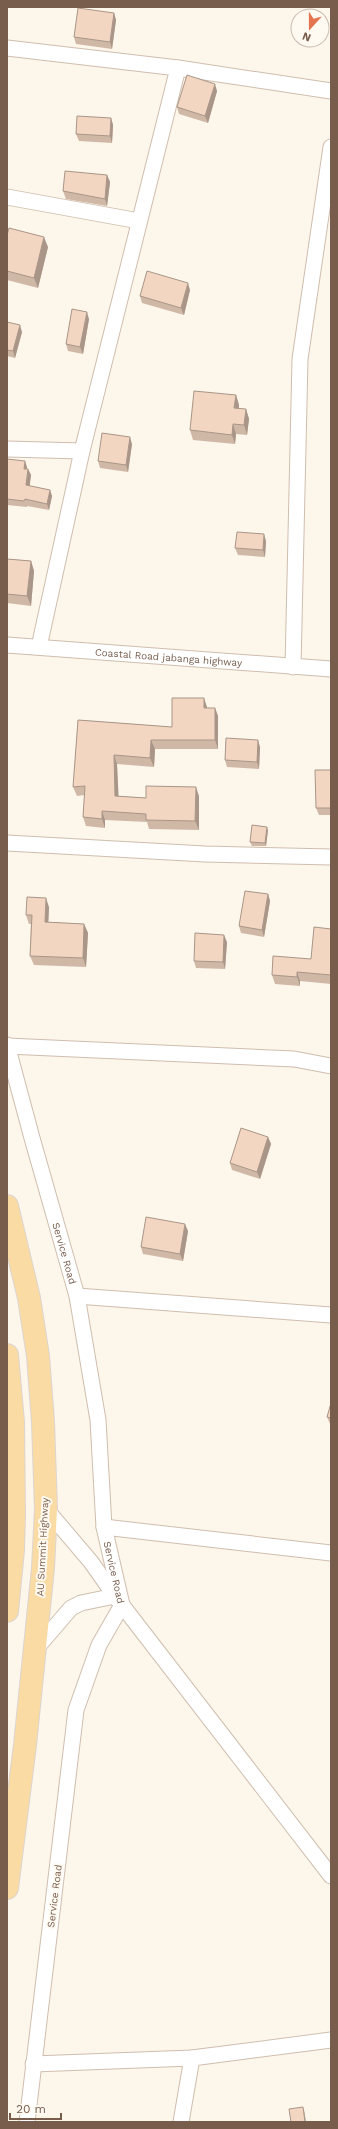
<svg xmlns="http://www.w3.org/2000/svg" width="338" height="2129" font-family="'Work Sans',sans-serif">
  <rect width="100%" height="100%" fill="#fdf6ea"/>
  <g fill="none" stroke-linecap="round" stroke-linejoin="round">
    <defs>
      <g id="street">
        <path d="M7 48 178 68 331 91"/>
        <path d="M7 197 139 221"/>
        <path d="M7 449 82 451"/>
        <path id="s1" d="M7 645 331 669"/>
        <path d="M39 647 82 451 178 68"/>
        <path d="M293 667 300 359 331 147"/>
        <path d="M7 843 205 854 331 857"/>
        <path id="s2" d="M7 1045 32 1138 77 1296 98 1420 104 1527 122 1605 99 1645 76 1710 27 2122"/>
        <path d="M7 1046 294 1059 331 1066"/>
        <path d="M77 1296 331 1315"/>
        <path d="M46 1509 91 1562 115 1596 331 1876"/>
        <path d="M104 1527 331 1553"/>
        <path d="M34 1651 71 1608 81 1603 115 1596"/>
        <path d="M33 2064 192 2058 331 2040"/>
        <path d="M181 2122 192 2058"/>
      </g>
      <path id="primary" d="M7 1206 29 1298 38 1356 43 1422 46 1509 43 1568 25 1745 7 1888
        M7 1355 13 1422 14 1515 13 1550 7 1611"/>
    </defs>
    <use href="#street" stroke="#cfbeaf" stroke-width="17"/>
    <use href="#primary" stroke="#dcd5d1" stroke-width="24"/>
    <use href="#street" stroke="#fff" stroke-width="15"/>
    <use href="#primary" stroke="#fadba4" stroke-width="22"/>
  </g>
  <path fill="#d0b8a7" d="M114 13 116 20 112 49 76 44 74 37Z
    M217 91 208 123 179 114 177 107Z
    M111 118 113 125 112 143 79 141 76 134Z
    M107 175 110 182 107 206 66 199 63 191Z
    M7 235 48 247 38 288 7 280Z
    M190 290 184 315 142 303 140 296Z
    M89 319 83 354 68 351 66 344Z
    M7 322 22 332 15 358 7 356Z
    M236 395 239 405V409H246L249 419 247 435 236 434 235 444 193 440 190 430Z
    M132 444 128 472 100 468 98 461Z
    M7 459 27 467V469H28L31 475 29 486 50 490 52 496 49 510 27 506V507L7 505Z
    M266 541 265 557 238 555 235 548Z
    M7 559 31 561 34 571 31 606 7 603Z
    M207 708H215L218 716V749H155L154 767 117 764 118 796 146 798 199 796V830L149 829 147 822 105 820V828L86 826 83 817 85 795 77 796 73 787 78 720 172 727Z
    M260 747 259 769 227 767 225 760Z
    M331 770V815H319L316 808Z
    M268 830 266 846H252L250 842Z
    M268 894 270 901 264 937 241 933 239 926Z
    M49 907 48 922 84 924 88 933 86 967 34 965 30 956 31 924H29L26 915Z
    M331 929V984L300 981V986L275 984 272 975 311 959Z
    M227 942 225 969 196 968 194 961Z
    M268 1137 271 1144 260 1179 232 1170 230 1163Z
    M188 1231 183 1261 143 1254 141 1247Z
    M331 1403V1424H330L327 1417Z"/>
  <path fill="#a99688" d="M114 13 116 20 112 49 110 42Z
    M215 84 217 91 208 123 205 116Z
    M111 118 113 125 112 143 110 136Z
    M107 175 110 182 107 206 105 199Z
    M44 237 48 247 38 288 34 278Z
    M188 283 190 290 184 315 181 308Z
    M87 312 89 319 83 354 80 347Z
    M20 325 22 332 15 358 13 351Z
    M236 395 239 405 238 418 234 408Z
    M246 409 249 419 247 435 244 425Z
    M233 424 236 434 235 444 232 435Z
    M130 437 132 444 128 472 126 465Z
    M25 461 27 467 26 475 24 469Z
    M28 469 31 475 29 492 26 485Z
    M50 490 52 496 49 510 47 504Z
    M264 534 266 541 265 557 263 550Z
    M31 561 34 571 31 606 27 596Z
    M204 698 207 707V717L204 708Z
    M215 708 218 716V749L215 740Z
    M151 740 155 749 154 767 150 758Z
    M258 740 260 747 259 769 257 762Z
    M114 755 117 764 119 805 115 796Z
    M196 787 199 796V830L195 821Z
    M102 811 105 820V828L102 819Z
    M267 827 268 830 266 846 265 843Z
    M268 894 270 901 264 937 262 930Z
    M46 898 49 907 48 931 45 922Z
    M84 924 88 933 86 967 83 958Z
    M224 935 227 942 225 969 223 962Z
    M297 972 300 981V986L297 977Z
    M268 1137 271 1144 260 1179 257 1172Z
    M185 1224 188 1231 183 1261 180 1254Z
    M303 2107 304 2110 306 2122H305Z"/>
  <path fill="#f2d6c2" stroke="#a99688" d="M78 8 114 13 110 42 74 37Z
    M187 75 215 84 205 116 177 107Z
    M77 116 111 118 110 136 76 134Z
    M65 171 107 175 105 199 63 191Z
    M9 228 44 237 34 278 7 271V235Z
    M147 271 188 283 181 308 140 296Z
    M72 309 87 312 80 347 66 344Z
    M7 322 20 325 13 351 7 350Z
    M194 391 236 395 234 408 246 409 244 425 233 424 232 435 190 430Z
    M102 433 130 437 126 465 98 461Z
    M7 459 25 461 24 469H28L26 485 50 490 47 504 25 499 24 501 7 499Z
    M237 532 264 534 263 550 235 548Z
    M7 559 31 561 27 596 7 594Z
    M172 698H204V708H215V740H151L150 758 114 755 115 796 146 798V786L196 787 195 821 146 820V814L102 811V819L83 817 85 786 73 787 78 720 172 727Z
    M226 738 258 740 257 762 225 760Z
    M315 770H331V808H316Z
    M252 825 267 827 265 843 250 842Z
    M245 891 268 894 262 930 239 926Z
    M27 897 46 898 45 922 84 924 83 958 30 956 32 915H26Z
    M314 927 331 929V975L297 972V977L272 975 273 956 311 959Z
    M195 933 224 935 223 962 194 961Z
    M241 1128 268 1137 257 1172 230 1163Z
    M146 1217 185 1224 180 1254 141 1247Z
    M331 1403V1418L327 1417Z
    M303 2107 305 2122H291L289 2109Z"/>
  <g text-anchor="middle" stroke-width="4" stroke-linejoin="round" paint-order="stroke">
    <g font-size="10" fill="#785d4d" stroke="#fffaf1">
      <text dy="4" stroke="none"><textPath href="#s1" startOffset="162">Coastal Road jabanga highway</textPath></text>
      <text dy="4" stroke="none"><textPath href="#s2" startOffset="216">Service Road</textPath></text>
      <text transform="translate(42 1547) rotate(-87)" y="4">AU Summit Highway</text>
      <text dy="4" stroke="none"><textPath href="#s2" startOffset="540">Service Road</textPath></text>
      <text transform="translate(54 1896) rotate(-83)" y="4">Service Road</text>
    </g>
  </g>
  <rect width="338" height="2129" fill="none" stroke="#785d4d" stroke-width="16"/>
  <g transform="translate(310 28) rotate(201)"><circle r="19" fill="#fffaf1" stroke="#c9bbaf"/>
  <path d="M0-3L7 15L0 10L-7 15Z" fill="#e57450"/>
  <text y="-6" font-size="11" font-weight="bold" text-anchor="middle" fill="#785d4d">N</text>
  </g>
  <path d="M10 2113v6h51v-6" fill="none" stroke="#785d4d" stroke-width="2"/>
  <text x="16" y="2113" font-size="12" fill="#785d4d" stroke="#fffaf1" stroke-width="3" paint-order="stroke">20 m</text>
</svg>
